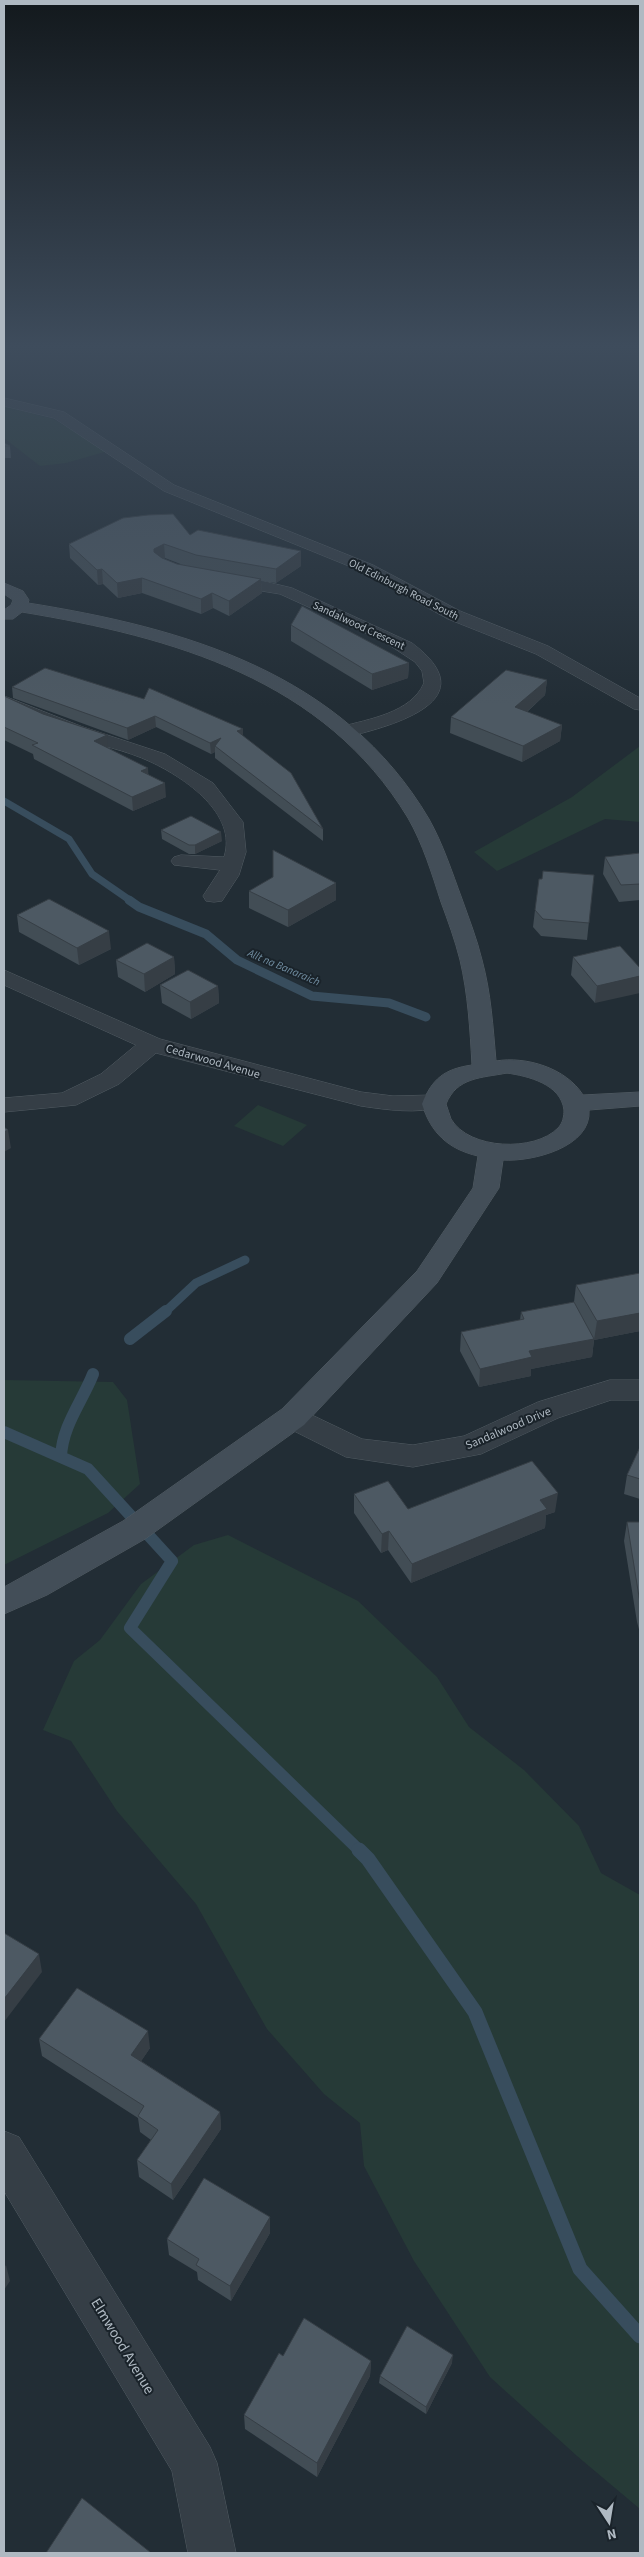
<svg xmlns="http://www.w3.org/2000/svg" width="644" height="2557" font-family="'Source Sans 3',sans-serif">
  <rect width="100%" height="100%" fill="#222d35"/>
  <path fill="#263a37" d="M4 406 53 419 108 451 66 463 40 466 4 438Z
    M640 746V822L605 819 497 871 474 852 572 797Z
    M258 1105 307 1125 283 1146 234 1126Z
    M4 1380 113 1382 127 1400 140 1484 108 1513 4 1565Z
    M228 1535 358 1601 437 1677 469 1727 524 1770 579 1826 601 1873 640 1895V2509L577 2456 490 2377 414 2261 364 2166 360 2123 324 2094 267 2029 196 1904 117 1811 71 1741 43 1730 74 1661 100 1640 141 1584 194 1545Z"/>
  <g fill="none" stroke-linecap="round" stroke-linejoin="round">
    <path stroke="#384d5d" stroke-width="7" d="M4 801 69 839 92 874 131 901"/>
    <path stroke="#384d5d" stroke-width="9" d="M129 900 139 907 206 934 237 960 312 996 389 1003 426 1017
      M165 1312 196 1283 245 1260"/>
    <path stroke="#384d5d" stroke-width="12" d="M130 1339 166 1311
      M4 1432 88 1469 172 1561 130 1628 360 1851
      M61 1457C62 1426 82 1402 93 1374"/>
    <path stroke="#384d5d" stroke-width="15" d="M359 1850 368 1859 475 2012 580 2269 640 2336"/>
    <defs>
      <path id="street" d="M4 398 64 412 174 485 373 565 460 611 548 646 640 698V710L634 709 536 654 448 619 361 571 164 491 54 418 4 406Z
        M225 576 263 581 292 588 412 643C488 700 395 725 347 737L340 735 338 731 340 727C369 719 411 713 424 683L422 671 415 662 383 641 280 594 219 584 217 581 219 578Z
        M4 696 83 727 165 754 213 783 243 822 246 852 239 875 222 901 214 902 206 901 203 896 220 870 174 865 171 861 174 857 181 855 224 857C238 814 185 778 151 762 126 750 97 745 71 736 48 727 26 717 4 707Z
        M4 970 160 1039 361 1092 393 1096 434 1095 443 1097 446 1102 443 1107C416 1114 388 1110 361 1106L156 1053 119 1084 76 1105 4 1112V1098L62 1093 101 1074 136 1045 4 985Z
        M610 1380H640V1400H611L558 1418 481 1454 413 1467 346 1457 282 1425 278 1417 282 1409 293 1406 362 1439 413 1445 464 1436 538 1402Z
        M4 2131 19 2137 210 2447 217 2463 236 2553H188L172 2471 4 2191Z"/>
      <path id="secondary" d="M4 583 23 591 29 600 28 603C185 628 343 673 429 819 443 844 452 872 462 899 469 919 477 939 482 960 491 993 493 1027 496 1061 526 1056 566 1068 583 1095L640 1092V1106L589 1110C592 1147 532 1162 503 1160L499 1188 437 1283 304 1425 145 1539 47 1595 4 1614V1587L123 1521 282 1409 417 1271 473 1188 478 1156C448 1149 431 1133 422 1104 432 1079 444 1069 472 1065 470 1029 468 994 460 960 455 940 448 921 441 902 432 874 423 844 408 818 324 679 173 637 22 612L13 619H4V610L11 605 13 600 4 594ZM507 1073C528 1076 561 1084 564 1110 564 1116 563 1123 558 1128 535 1152 469 1150 451 1119 449 1114 448 1109 446 1104 457 1077 481 1078 507 1073Z"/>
    </defs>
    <use href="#street" stroke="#525c63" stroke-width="1"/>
    <use href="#secondary" stroke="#525c63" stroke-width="1"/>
    <use href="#street" fill="#353e46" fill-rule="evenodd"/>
    <use href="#secondary" fill="#434e58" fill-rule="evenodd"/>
  </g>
  <path fill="#424d55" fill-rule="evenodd" d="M4 443 10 446 11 458H4Z
    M190 535 301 566 276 583 261 581 262 593 229 616 213 608 201 614 142 593 118 598 103 584 98 585 70 558 69 544ZM165 558 183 565 177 564 164 559Z
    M291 625 409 663 408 678 372 690 291 641Z
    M547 680 545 695 527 712 562 725 560 741 522 762 450 733 451 717Z
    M12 687 144 699 243 729V736L323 829V841L215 758V752L211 754 156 727 128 740 13 698Z
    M4 696 108 747 148 774 166 797 133 811 34 759 33 754 4 740Z
    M161 830 222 841 195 854H189L162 839Z
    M640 853V900L619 902 603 874 605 857Z
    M594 875 587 940 541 936 533 927 535 910Z
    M249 891 336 900 288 927 249 908Z
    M17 915 111 949 79 965 19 932Z
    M620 946 595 1003 571 975 573 957Z
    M174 957 175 974 145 992 118 977 116 960Z
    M160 985 218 986 219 1003 191 1019 162 1003Z
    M576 1285 640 1331 594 1340 592 1357 531 1369V1376L479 1387 460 1351 461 1332 520 1320 521 1312 574 1302Z
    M640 1447V1499L624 1494 627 1475Z
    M354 1494 408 1509 555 1512 546 1515 545 1528 411 1583 388 1550 381 1553 354 1513Z
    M627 1522H640V1633L637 1622 624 1541Z
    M39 2039 150 2048 141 2061 220 2112 221 2129 173 2200 139 2177 137 2160 151 2140 140 2132 138 2118 42 2056Z
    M270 2233 231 2301 198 2280 197 2272 169 2255 167 2239Z
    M283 2356 371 2361 370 2376 317 2477 245 2429 244 2415Z
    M452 2363 426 2414 379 2383 380 2376Z"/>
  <path fill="#363e45" d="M164 544 165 558 155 563 154 549Z
    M301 551V566L276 583V569Z
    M102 569 103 584 98 585 97 570Z
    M142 578V593L118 598 117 583Z
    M261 579 262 593 229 616V601Z
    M212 593 213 608 201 614V599Z
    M409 663 408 678 372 690V674Z
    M547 680 545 695 514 723 515 707Z
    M155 716 156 727 128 740 127 728Z
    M562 725 560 741 522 762 523 746Z
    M243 729V740L237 731Z
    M107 735 108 749 94 741Z
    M221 738 215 746V752L211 754 210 743Z
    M148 768 149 782 141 771Z
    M165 783 166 797 133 811 132 797Z
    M221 832 222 841 195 854V845Z
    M336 883V900L288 927V910Z
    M109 931 111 949 79 965 77 948Z
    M174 957 175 974 145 992 144 974Z
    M640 976V993L595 1003 597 986Z
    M218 986 219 1003 191 1019 190 1002Z
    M8 1130 11 1148 4 1152V1132Z
    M640 1313V1331L594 1340 597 1321Z
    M594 1339 592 1357 531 1369V1376L479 1387 480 1369 529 1351Z
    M558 1493 555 1512 546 1515 545 1528 411 1583 412 1564 540 1500Z
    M389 1531 388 1550 381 1553 382 1534Z
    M39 1954 42 1972 4 2022V1999Z
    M148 2031 150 2048 134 2072 131 2055Z
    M220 2112 221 2129 173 2200 171 2184Z
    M270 2217V2233L231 2301 230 2286Z
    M6 2265 10 2281 4 2290V2268Z
    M453 2355 452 2363 426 2414V2407Z
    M371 2361 370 2376 317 2477V2463Z"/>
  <path fill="#4d5963" stroke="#363e45" d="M4 443 10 446H4Z
    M173 514 190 535 198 530 301 551 276 569 196 555 164 544 154 549V552L162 558 177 564 261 579 229 601 212 593 201 599 142 578 117 583 102 569 97 570 69 544 123 518 148 515Z
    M302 606 409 663 372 674 291 625Z
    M45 668 144 699 149 688 243 729 237 731 291 773 323 829 215 746 221 738 210 743 155 716 127 728 12 687Z
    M506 670 547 680 515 707 562 725 523 746 451 717Z
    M4 696 43 714 107 735 94 741 148 768 141 771 165 783 132 797 32 745 38 743 4 727Z
    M191 816 221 832 195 845H189L161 830Z
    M273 850 336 883 288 910 249 891 273 877Z
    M640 853V884L621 885 605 857Z
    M543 871 594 875 589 923 543 919 535 910 539 879H542Z
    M49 899 109 931 77 948 17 915Z
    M147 943 174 957 144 974 116 960Z
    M620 946 640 968V976L597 986 573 957Z
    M188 970 218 986 190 1002 160 985Z
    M4 1127 8 1130 4 1132Z
    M640 1273V1313L597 1321 576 1285Z
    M574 1302 594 1339 529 1351 532 1357 480 1369 461 1332 524 1319 521 1312Z
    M640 1447V1479L627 1475Z
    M532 1461 558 1493 540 1500 547 1509 412 1564 389 1531 382 1534 354 1494 388 1481 408 1509Z
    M627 1522H640V1604V1603Z
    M4 1933 39 1954 4 1999Z
    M77 1988 148 2031 131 2055 220 2112 171 2184 137 2160 158 2130 138 2116 144 2106 39 2039Z
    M204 2178 270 2217 230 2286 196 2265 199 2259 167 2239Z
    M304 2318 371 2361 317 2463 244 2415 279 2353 283 2356Z
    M407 2326 453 2355 426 2407 380 2376Z
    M82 2498 150 2552 149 2553H46Z"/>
  <linearGradient id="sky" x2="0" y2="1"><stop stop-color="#13191d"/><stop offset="0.49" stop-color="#3e4c5c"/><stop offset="1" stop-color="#3e4c5c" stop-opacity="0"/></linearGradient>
  <rect width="644" height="706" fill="url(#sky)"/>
  <g text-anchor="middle" stroke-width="4" stroke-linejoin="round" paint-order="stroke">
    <g font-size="11" fill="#afb9c2" stroke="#1a232a">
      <text transform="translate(404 589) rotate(27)" y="4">Old Edinburgh Road South</text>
      <text transform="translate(359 625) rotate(25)" y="4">Sandalwood Crescent</text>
    </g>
    <g font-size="11" font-style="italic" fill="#728fa3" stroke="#1a232a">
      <text transform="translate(284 967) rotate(23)" y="4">Allt na Banaraich</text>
    </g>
    <g font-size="12" fill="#afb9c2" stroke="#1a232a">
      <text transform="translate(213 1061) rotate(16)" y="4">Cedarwood Avenue</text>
      <text transform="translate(508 1428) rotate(-23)" y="4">Sandalwood Drive</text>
    </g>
    <g font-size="15" fill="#afb9c2" stroke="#1a232a">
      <text transform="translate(123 2346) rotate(59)" y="5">Elmwood Avenue</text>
    </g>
  </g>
  <rect width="644" height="2557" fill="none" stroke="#afb9c2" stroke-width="10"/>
  <g transform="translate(609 2522) rotate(168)" stroke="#1a232a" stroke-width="4" paint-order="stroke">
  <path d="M0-4L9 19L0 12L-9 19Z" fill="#afb9c2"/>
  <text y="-8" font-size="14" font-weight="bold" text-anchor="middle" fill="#afb9c2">N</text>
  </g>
</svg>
